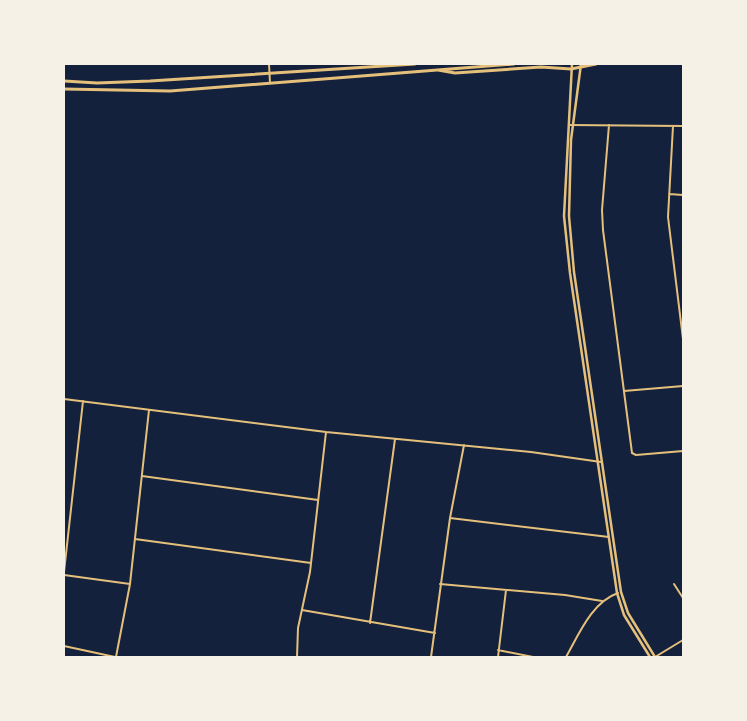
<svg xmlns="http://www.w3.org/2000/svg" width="747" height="721" font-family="'Times New Roman',serif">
  <rect width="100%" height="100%" fill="#14213d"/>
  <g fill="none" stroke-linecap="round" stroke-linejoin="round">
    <path stroke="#e5c07b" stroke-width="2" d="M269 64 270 83
      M569 125 683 126
      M609 125 602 210 603 230 632 453 636 455 683 451
      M673 126 668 217 683 339
      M669 194 683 195
      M624 391 683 386
      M64 399 326 432 531 452 601 462
      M142 476 318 500
      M450 518 609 537
      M135 539 311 563
      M64 572 83 401
      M64 575 130 584
      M440 584 565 595 602 601
      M674 584 683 598
      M302 610 435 633
      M370 623 395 439
      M64 646 115 657
      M498 650 533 657
      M116 657 130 584 149 410
      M297 657 298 628 310 572 326 432
      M431 657 450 518 464 445
      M498 657 506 590
      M566 657C579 634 592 602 618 593
      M655 657 683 640"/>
    <path stroke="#e5c07b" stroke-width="2.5" d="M572 64 564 216 570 273 617 593 624 615 650 657
      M581 64 571 140 569 216 574 272 621 592 628 613 655 657"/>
    <path stroke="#e5c07b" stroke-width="3" d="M438 70 455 73 541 67 571 69 596 64
      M64 81 97 83 150 81 415 64
      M64 89 170 91 514 64"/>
  </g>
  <rect width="747" height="721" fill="none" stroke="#f6f1e7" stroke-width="130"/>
</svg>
